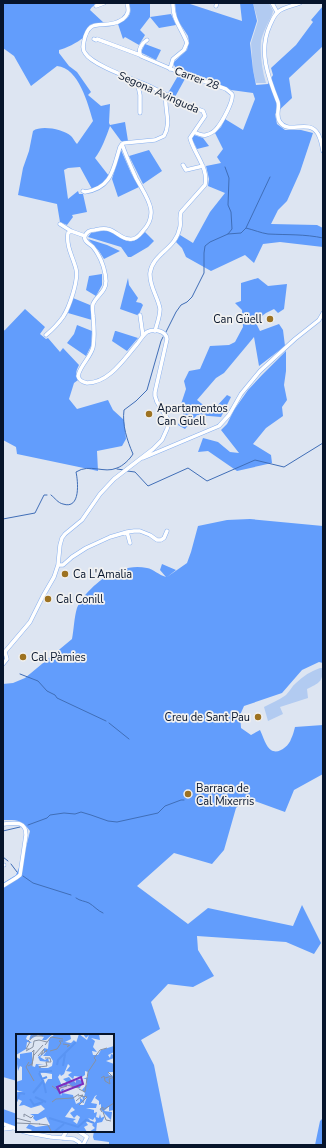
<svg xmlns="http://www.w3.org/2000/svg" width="326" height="1148" font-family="'Nunito Sans',sans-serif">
  <rect width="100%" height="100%" fill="#dde5f2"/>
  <path fill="#b2cbf1" d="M253 3H269L273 11 272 15C268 23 263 32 261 41 260 55 262 70 266 83H256L253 70 251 43 258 21Z
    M320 668H323C323 682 319 683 307 689L308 698 280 707 283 714 268 721 264 707C271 703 279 700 286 695 290 691 292 686 296 683 303 676 311 671 320 668Z"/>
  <path fill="#629dfc" d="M3 3H99C96 4 91 7 90 10L104 23C97 23 90 22 87 29 85 32 85 36 83 38 78 42 65 49 59 50V53L69 66 77 72 91 92 88 95 101 106 110 104 109 123 110 125 125 122 128 141H121L110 126C106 137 102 149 95 158L109 176C106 183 99 186 92 189L80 167 68 168 64 170 68 199 78 191 79 194H83L87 212 72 215 73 217 67 225 60 222 57 204 18 195 23 168 29 151 33 131C41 125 63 129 71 136 73 138 75 142 77 144L93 121C88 104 79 68 57 66L31 86 14 56 3 48Z
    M129 3H150V17L171 14 176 25 159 28 150 17 140 30 145 35 139 45 125 37 123 39 118 24C128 19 133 15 129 3Z
    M175 3H187L242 21 240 3H253L257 21 250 43 253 70 256 85 268 84 273 75 271 68 296 45 313 22 311 20 323 6V46L289 78 292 98 275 114 277 124 285 130H301L313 133 300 172 287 201 278 210 271 224 317 225 323 228V247L280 242 263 244 254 263 245 255 211 271 186 257 182 248 176 242 180 235 193 243 210 212 225 193 208 186 209 179 206 166 221 163 217 157 223 149 215 133 221 127 225 119 243 130 255 99 253 93 231 90 205 78 176 68 174 65V62L187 50 189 42 188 36 177 19Z
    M145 44 161 50 156 60 142 53V50Z
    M179 74 186 77 175 97 168 93Z
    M194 135 203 138 209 146 197 149 192 139 193 136Z
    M121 150 131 173 139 187 118 197 112 179Z
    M149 150 162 171 143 184 129 156Z
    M106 230C124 236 127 251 145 232L154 241 148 247 131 257H128L121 247 88 237 91 233Z
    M88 239 107 245 120 251 104 259 99 251Z
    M102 274V285L96 296 86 290 89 276Z
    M128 278 129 285 138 298 136 302 141 303 143 305 139 314 137 315 120 309Z
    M258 278 268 286 287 284 284 309 278 313 274 309 266 313 255 321 260 331 279 324 283 330 285 346 259 366 254 337 224 373 216 378 197 400 206 407H216L227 395 231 397 221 417 197 415 185 429 178 425 185 410 180 407 186 389 184 381 189 371 200 369 210 346 229 345 235 342 243 327 242 310 235 303 241 301V283Z
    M73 298 90 305 92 320 68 313Z
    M25 309 45 327 40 334 46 339 48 338 60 352 63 348 79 365C76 371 75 374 78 380L74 383 69 399 77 409 108 400 113 410 124 420 126 439 122 446 97 451 98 471 17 454 16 447 3 440V331L5 330Z
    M77 325 92 331 91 346 86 356 67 343 74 334Z
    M115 331H116L138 338 127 351 112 341Z
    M286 351V371L284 385 287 400 282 407 283 416 266 428 253 444 271 455 272 463 237 471 208 451 198 452 203 438 218 442 230 452 239 453 221 430 227 424 234 410 248 390 262 375Z
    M250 519 323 526V663L319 662 302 670 282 693 244 706 240 715 241 728 251 735 260 730C263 736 266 747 271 750 278 755 289 746 291 739 293 735 294 731 295 727L323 725V774L294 790 285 812 246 798 236 808 224 850 212 864 174 853 137 886 188 924 208 908 293 926 302 905 321 943 314 954 286 942 197 936 198 950 214 976 193 987 168 984 151 1002 160 1029 141 1040 154 1065 170 1145H109V1142L94 1140 93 1137 94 1131H113V1035H17V1081L3 1077V883L16 875 24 856 30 831C21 819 17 820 3 820V684L13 683 25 678 72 639C74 629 74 618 77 608 78 605 81 601 83 598 98 579 121 563 147 568 153 569 159 575 166 577L160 570 162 564 176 570 167 577 187 563 191 552 198 526 227 520Z
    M3 1109 17 1114V1127L3 1122Z
    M323 1118V1145H315L320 1121Z"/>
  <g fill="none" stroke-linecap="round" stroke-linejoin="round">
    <path stroke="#406eb7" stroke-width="1" d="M246 228 270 177
      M228 234 241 233 246 228C254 230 261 233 268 234 287 235 305 234 323 238
      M166 332 176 312 181 305 187 302 192 297 204 273V253L205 246 210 242 228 234 232 229 231 212 228 205 229 178 225 167
      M117 469 124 470
      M127 471 135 472 148 486 188 468 207 481 255 460 284 467 323 443
      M51 495C55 498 58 503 63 504 81 510 78 481 76 472 90 463 104 474 117 468 123 466 130 459 133 454 127 440 122 425 124 410L136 401 147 390 161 341 163 337
      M3 519 35 513 44 495H47
      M20 674 38 681 47 691 55 695 57 698 106 721
      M109 723 129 739
      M28 825 47 818 50 815 64 813 75 814 81 812 91 815 108 821 117 822 158 813 165 806 181 800H184
      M3 831 20 827
      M3 857 8 861
      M11 864 17 872
      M23 876 33 883 71 895
      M76 898C80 901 85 901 89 903 94 906 98 911 103 913"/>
    <defs>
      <path id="street" d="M127 3C129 10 129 14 123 19 111 28 98 22 91 27 87 30 85 36 84 41 83 45 82 49 85 53 92 65 133 79 147 85 166 94 183 104 203 111L205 116 190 138C194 154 209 168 205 185L181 212C179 217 181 222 180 227 179 232 177 237 174 241 166 252 152 258 150 273 149 286 158 297 160 309 160 316 157 324 155 331
        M272 3 277 12
        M300 3C293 6 283 7 278 12 274 15 272 21 270 25 258 51 268 77 278 102 280 108 275 116 280 122 288 135 309 118 318 134 321 139 322 146 323 151
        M96 6 104 3
        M216 6 217 3
        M94 39 96 40 97 39 140 55
        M147 40C142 43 137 50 141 56L176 71 226 89 232 94C234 101 222 122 217 128 214 132 210 134 206 135 202 136 198 134 194 132
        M170 69 173 59 184 50 187 43C182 29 172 19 173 3
        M137 81 140 95V113
        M122 144 124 143 155 140 164 136C172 122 164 110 166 95
        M183 165 186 170 203 166
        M83 191 85 192C112 188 113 169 120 147L122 144
        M60 224 71 231
        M140 315 143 336
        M46 335C52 330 58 324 63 317 69 308 79 280 76 269 73 257 66 247 68 233L71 231 85 236
        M143 458 219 426 229 415 241 394 260 371 295 339 319 320 323 313
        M127 532 130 543
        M58 565H63L72 557 86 548 110 537 127 532 134 531H140L150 535 157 540H161L164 538 167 531
        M3 654 30 622 43 596 54 577 58 565 60 545 62 538 65 534 82 520 100 494 114 479 153 449 162 440 167 429 169 421 157 402 155 396V392L167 339C166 331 154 328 147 332 143 335 140 340 137 344 124 359 109 383 87 383 82 382 79 380 78 376 80 365 91 357 93 347 95 337 94 326 93 316 93 313 92 308 93 304 97 295 106 292 106 281 105 268 101 257 93 247 90 244 83 241 85 236 87 231 91 230 95 230 99 229 103 228 107 229 115 230 121 239 129 239 134 240 139 236 142 232 161 213 146 197 136 178 131 167 126 156 122 144
        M3 664 7 659 5 652
        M3 824C14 823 26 820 26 835L20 875 16 878 3 886
        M3 865H4
        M3 1124 17 1129
        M3 1129 12 1128
        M22 1131 29 1133 51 1137 74 1139 79 1142 81 1145
        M78 1131 87 1137 83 1145
        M62 1138 67 1131"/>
    </defs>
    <use href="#street" stroke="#88b0ef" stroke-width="4.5"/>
    <use href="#street" stroke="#fff" stroke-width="3.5"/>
  </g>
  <g fill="#9d7221" stroke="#f1f1f1" stroke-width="1.5">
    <circle cx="270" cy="319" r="4"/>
    <circle cx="149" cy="414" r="4"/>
    <circle cx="65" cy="574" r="4"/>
    <circle cx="48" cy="599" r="4"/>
    <circle cx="23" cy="657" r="4"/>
    <circle cx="258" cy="717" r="4"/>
    <circle cx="188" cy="794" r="4"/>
  </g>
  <g text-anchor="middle" stroke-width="3.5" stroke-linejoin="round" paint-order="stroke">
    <g font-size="11" fill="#06142b" stroke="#f1f1f1">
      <text transform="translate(197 78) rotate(20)" y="4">Carrer 28</text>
      <text transform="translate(159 92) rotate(24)" y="4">Segona Avinguda</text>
    </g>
    <g font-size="11" fill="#06142b" stroke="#f1f1f1" text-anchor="start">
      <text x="262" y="323" text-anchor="end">Can Güell</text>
      <text x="157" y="412">Apartamentos<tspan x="157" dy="13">Can Güell</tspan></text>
      <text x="73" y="578">Ca L'Amalia</text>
      <text x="56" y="603">Cal Conill</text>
      <text x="31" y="661">Cal Pàmies</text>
      <text x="250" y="721" text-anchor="end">Creu de Sant Pau</text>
      <text x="196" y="792">Barraca de<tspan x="196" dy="13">Cal Mixerris</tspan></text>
    </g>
  </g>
  <g transform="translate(16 1034)">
    <rect width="98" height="98" fill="#dde5f2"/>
    <path d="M0 0H37L30 6H26L28 3 22 1 13 6 15 0 11 2 10 5 16 9 11 8 10 15 0 21ZM39 0H54L55 5 49 8 55 9 58 6 60 9 63 0 71 6 73 1 70 4 67 0H83L84 6 75 4 79 7 77 13 81 18 76 17 77 21H82L85 16 98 12V18L92 21 94 24 95 20 98 21V24L90 27 98 30 97 38H92L93 41 98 42V76L93 77V72L88 77 96 78 95 86 85 76V70L83 71V67L79 64 81 61 79 62 75 69 81 70 80 74H70L78 76V79L81 78 80 83 83 84 84 80 85 84 89 82 86 88 81 89 80 98H73L79 94 76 91 80 87 79 83 77 86 72 84 74 86 70 88 72 91 68 93 71 98H14L16 96 10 94 13 90 20 93 34 91 30 83 20 87 17 84 18 82 14 80H22L29 75 25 71 15 74 8 71 3 72 6 67 0 64V58H7L0 56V48L6 46V33L4 32 2 37 0 23 4 25V20L16 18V32L19 33 20 30 28 31H22L25 34H32L36 32 37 27 34 22H27L31 17 24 23 29 26 32 24 33 28 24 27 22 23 28 19V14L32 15 33 5ZM52 30 54 32 50 37 56 38 52 41 57 45V48L53 43 47 45 58 54 61 52 62 54H64L67 47 60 45V49L57 46 58 42 66 43 69 41V37L72 38V43L67 45H70L71 50 66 56 69 59 68 63 66 62 68 68 69 63H71L68 71H64L65 68 68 69V67L66 65 67 66 64 64V68L60 70 57 61 46 59 45 62 44 57H47L48 55H46L44 58 42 57 43 53 51 52V50L46 52 42 43 44 40 45 42 48 40ZM24 38 36 40V45H32L29 50ZM56 73 59 76 54 79 58 84 61 81 64 83 61 90 57 87 60 85 49 83Z" fill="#629dfc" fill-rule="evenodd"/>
    <path fill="none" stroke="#5994f3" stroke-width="2" d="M41 31 42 26 60 8M47 32 49 20M23 38 36 37M23 39 26 45 31 43M27 46 30 59M17 59 27 47M19 63 30 68M14 65 18 71 27 68M0 68 4 59 9 60M33 84 62 93 70 86 78 89M38 98 48 90"/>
    <path fill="none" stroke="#8791a2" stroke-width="1" d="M12 6 14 8 10 15H13M14 6 17 2H27M47 10 53 11 51 13 54 11M29 11 35 3 47 5M10 17 17 13 18 7 23 6 31 8M34 17 41 15 45 9 43 7H47M16 18 18 16 16 32M18 21 27 11M22 22 28 15 25 21 31 16 30 18M13 28 10 33 18 47M12 32 16 30 18 20M25 33H23L31 32 30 28H35L34 24H29M85 44 88 42 89 47 94 50 93 45 98 43M89 44 96 42 92 38M36 52 43 57 44 54 51 52M41 54 47 50 63 54M63 55 69 58 72 38 80 26 78 24 84 16 91 14M60 67 67 61 62 62M36 68 40 65 57 64 63 60M63 71 71 63 65 62M86 78 84 75 87 73V76L98 69M87 78 90 86 95 87M8 83V80L15 84 17 82M0 84 15 88M0 89 24 90M23 90 32 91 35 97"/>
    <path fill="#7b2cbf" fill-opacity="0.15" stroke="#7b2cbf" stroke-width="2" d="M65 43 67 50 44 59 41 53Z"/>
    <rect width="98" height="98" fill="none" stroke="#06142b" stroke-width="2"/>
  </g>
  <rect width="326" height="1148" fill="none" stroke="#06142b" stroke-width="8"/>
</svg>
